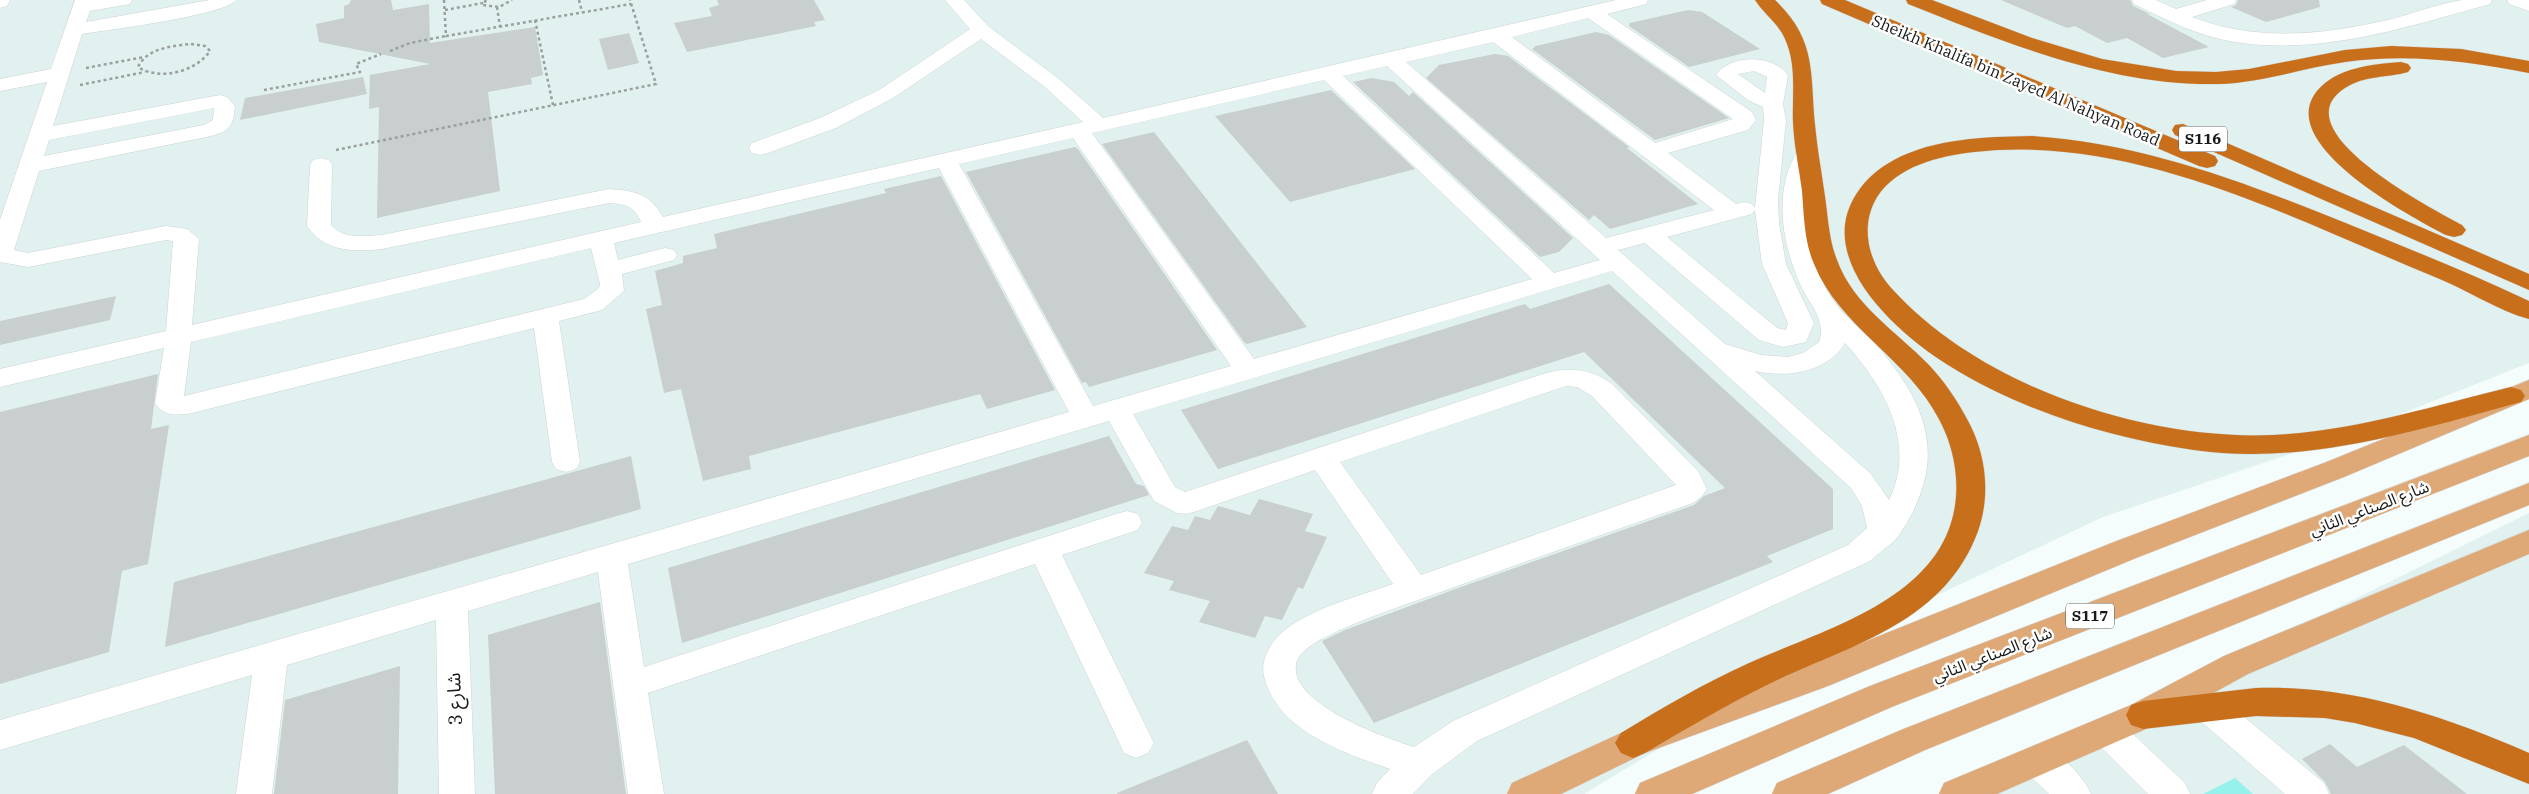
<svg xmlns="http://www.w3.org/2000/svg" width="2529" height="794" font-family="'IBM Plex Serif','Noto Sans Arabic',serif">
  <rect width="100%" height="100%" fill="#f5fdfc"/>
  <path fill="#e0f1ef" d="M0 0H2529V363L2353 433 2103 517 1825 648 1584 794H0Z
    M2529 513V794H1960Z"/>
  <path fill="#95f1e9" d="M2235 778 2253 794H2203Z"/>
  <path fill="#c8cfce" d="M351 0H391L393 10 429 4 430 43 535 27 543 75 531 78 532 84 488 92 500 191 377 218 379 107 369 109 370 75 430 64 319 42 316 24 344 18V6L349 4Z
    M717 0H814L825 20 814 22 816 26 687 52 674 23 712 16 709 8 719 5Z
    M2001 0H2130L2133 6 2150 14H2147L2209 47 2163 58 2127 38 2107 43 2075 26 2067 28Z
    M2238 0H2319L2320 7 2266 22 2231 7 2236 5Z
    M1688 10 1702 12 1760 49 1689 67 1629 26 1630 23Z
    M1596 32 1609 35 1729 118 1655 140 1532 49 1536 46Z
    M629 33 639 63 608 70 599 39Z
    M1495 54 1508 56 1629 147 1627 148 1698 204 1610 229 1594 215 1589 220 1426 78 1439 65Z
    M363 77 367 94 240 120 245 98Z
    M1372 78 1394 82 1409 96 1413 92 1573 238 1559 252 1540 257 1353 82Z
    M1331 90 1415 169 1290 202 1215 116Z
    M1154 132 1307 327 1247 344 1244 342 1102 144Z
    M1075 147 1078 149 1217 350 1089 387 1086 382 1082 383 966 172Z
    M941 176 1055 390 987 409 980 394 749 456 751 469 703 481 681 389 664 393 646 309 662 305 655 271 683 263V256L717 248 714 234 886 193 884 189Z
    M1609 284 1833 489V529L1767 556 1773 562 1374 723 1322 641 1345 630 1461 587 1694 505 1704 496 1725 488 1584 352 1218 469 1181 410 1525 304 1530 309Z
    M116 296 110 320 0 345V321Z
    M158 374 151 429 169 425 148 564 122 571 109 652 0 684V412Z
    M1109 436 1136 484 1144 486 1149 495 682 643 668 568Z
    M631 456 641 509 165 647 174 582Z
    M1259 499 1313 514 1305 531 1327 537 1303 589 1298 587 1282 620 1265 616 1255 638 1199 622 1210 601 1169 590 1174 581 1144 573 1172 526 1188 530 1195 516 1210 520 1218 506 1250 515Z
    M600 602 626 794H495L488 635Z
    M400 666 398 794H274L285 700Z
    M1247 740 1278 794H1117V793Z
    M2330 744 2357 767 2404 745 2467 794H2331L2325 782 2302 759Z"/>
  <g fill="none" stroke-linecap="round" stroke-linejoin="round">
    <defs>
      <path id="minor" d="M0 0H10L7 6 0 8Z
        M75 0H132L130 4 90 11 86 22 210 0H236C226 15 107 30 82 34L53 126 220 95 227 97 235 106C233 125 231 131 211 136L39 171 14 250 28 253 166 226 187 229 199 239 192 325 641 222C635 206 625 204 609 203L382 249C353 252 325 252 307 226L310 165 313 160 321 158 329 160 332 165 331 225C344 240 364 236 382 235L609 189C635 191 649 193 663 217L1083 122 1045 87 981 39 893 98 836 128 768 153 760 155 752 153 749 148 752 143 820 118 879 90 970 29 945 0H964L988 26 1059 79 1103 118 1616 0H1648L1646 4 1607 14 1752 112 1756 120 1748 130 1668 153 1736 204 1744 202 1752 204 1755 208 1764 120 1763 107 1748 100 1716 75C1730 54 1773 54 1788 75L1783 104 1786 120 1778 200 1779 223 1786 264 1814 323 1806 342 1783 347 1759 340 1645 243 1618 250 1725 344 1761 355 1788 357 1803 353 1819 342C1827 320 1809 304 1801 286 1782 245 1772 189 1799 149L1807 147 1815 149 1818 154C1798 204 1805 265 1839 308 1851 323 1867 334 1879 348 1920 397 1944 445 1915 507 1912 515 1899 537 1893 542 1886 548 1877 554 1870 561L1477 741 1431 775 1413 794H1372L1377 783 1390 769C1344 753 1276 730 1264 676 1260 659 1272 640 1285 630 1310 609 1362 595 1393 584L1315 470 1197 511 1186 514 1177 513 1154 501 1109 421 628 564 644 667 1116 514 1127 511 1138 514 1142 522 1138 530 1062 555 1154 743 1148 753 1136 758 1124 753 1035 564 648 693 664 794H628L598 572 468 611 475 794H439L436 620 287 665 272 794H236L252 675 0 750V720L1069 412 939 168 614 243 618 260 665 248 674 250 677 255 674 260 622 274 624 291 602 310 559 321 580 462 576 469 566 472 556 469 552 462 534 328 188 414C174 415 163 416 155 403L164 348 0 387V369L166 331 173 241 166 240 28 267 0 262V220L47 82 0 91V79L51 69ZM1588 18 1733 119 1655 143 1512 37ZM1493 42 1714 210 1606 238 1406 62ZM1387 66 1600 260 1554 273 1343 76ZM1754 71 1767 77 1765 93 1738 74ZM1324 80 1532 279 1254 359 1092 133ZM214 108 213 120 204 125 44 156 49 140ZM1073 138 1231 366 1093 406 959 164ZM1755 210 1762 264 1788 323 1786 330 1777 328 1667 237 1752 214ZM591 248 600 284 599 288 584 299 184 396 191 342ZM1612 271 1851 488 1862 506 1867 528 1848 545 1453 721 1414 747C1385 738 1290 704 1296 665 1298 652 1315 642 1326 637 1364 617 1409 604 1449 589 1530 560 1611 531 1693 503L1702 496 1707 489 1698 471 1612 384C1590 368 1568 367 1543 374L1185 492 1175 487 1133 414ZM1845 343C1884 386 1917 443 1889 500L1871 474 1755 371C1787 378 1827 373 1845 343ZM1566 386 1577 387 1592 396 1676 485 1421 575 1340 462Z
        M2132 0H2156L2176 9 2207 0H2236L2234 4 2192 17C2256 42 2322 35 2388 20 2412 14 2437 4 2462 0 2471 0 2482 0 2492 0L2490 4C2406 27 2318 57 2229 41 2196 35 2165 19 2134 4Z
        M2507 0H2529V11L2509 4Z
        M2208 693 2220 697 2324 783 2329 794H2285L2196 717 2191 707 2196 697Z
        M2107 716 2119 721 2185 783 2190 794H2148L2095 741 2090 731 2095 721Z
        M2039 746C2060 753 2082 774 2091 794H2049L2026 772 2021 761 2026 750Z"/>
      <path id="major" d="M2529 380V399L2344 477 2136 558 1828 686 1645 753 1561 794H1507L1512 783 1621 733 1804 666 2114 542 2324 463Z
        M2529 435V456L1894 706 1692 794H1635L1640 783 1870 686Z
        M2529 483V505L1925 750 1828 794H1772L1777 783 1901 730Z
        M2529 530V554L2248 674 2155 725 1997 794H1939L1944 783 2131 705 2224 656Z"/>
      <path id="highway" d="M1755 0H1775C1817 40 1810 73 1815 125 1817 147 1821 169 1824 190 1828 213 1828 238 1837 260 1853 305 1897 332 1929 365 1944 381 1957 400 1967 419 1986 453 1991 494 1978 531 1944 624 1849 645 1769 684 1726 705 1686 729 1645 753L1633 758 1621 753 1615 743 1621 733C1662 708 1703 684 1747 664 1823 629 1948 599 1956 497 1958 471 1952 444 1940 421 1909 359 1840 328 1814 264 1804 241 1804 215 1802 191 1799 168 1794 145 1793 122 1792 94 1797 65 1785 39 1778 23 1764 14 1755 0Z
        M1820 0H1845L2215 156 2218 161 2215 166 2207 168 2199 166 1822 4Z
        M1906 0H1932L2032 38 2102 59 2176 71 2216 72 2249 69 2345 50 2391 46 2461 49 2529 61V73C2469 61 2406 53 2345 62 2302 68 2261 83 2218 84 2110 86 2007 43 1908 4Z
        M2401 62 2408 64 2411 68 2408 72C2387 78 2365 75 2345 88 2279 130 2433 209 2462 225L2466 230 2462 235 2454 237 2446 235C2410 216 2274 144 2317 91 2336 68 2372 64 2401 62Z
        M2183 124 2529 274V290L2175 135 2172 130 2175 125Z
        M2032 136C2146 144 2243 182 2348 224 2409 249 2470 273 2529 301V319C2498 311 2466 289 2435 277 2291 218 2134 134 1974 152 1939 156 1897 166 1877 197 1858 229 1870 266 1894 291 1982 387 2146 441 2274 435 2355 431 2433 406 2511 387L2521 390 2525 396 2521 402C2414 431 2305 466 2194 450 2109 438 2022 411 1948 365 1897 333 1813 259 1857 193 1866 179 1879 168 1894 160 1935 138 1986 137 2032 136Z
        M2256 688C2353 685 2441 715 2529 753V784L2414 738 2355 723 2325 718 2256 716 2143 729 2131 725 2126 715 2131 705 2143 701Z"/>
    </defs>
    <use href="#minor" stroke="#cdd4d4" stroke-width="1"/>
    <use href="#major" stroke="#d5d6d6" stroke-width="1"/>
    <use href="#highway" stroke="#d5d6d6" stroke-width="1"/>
    <path stroke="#9aa09f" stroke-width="2.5" stroke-dasharray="3 3" stroke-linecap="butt" d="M444 0 446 36 631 4
      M486 0 483 5 499 7 512 0
      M579 0 582 12
      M497 7 500 27
      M445 10 483 3
      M535 20 553 105
      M191 44 205 46 210 51C196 72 159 81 138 67 147 48 172 46 191 44Z
      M390 51 410 43 446 36
      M86 68 144 57
      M80 85 145 72
      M264 90 360 72 356 64 381 54
      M336 150 656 84 630 0"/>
    <use href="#minor" fill="#fff" fill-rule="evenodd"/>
    <use href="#major" fill="#dea977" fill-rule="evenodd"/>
    <use href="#highway" fill="#c86f1c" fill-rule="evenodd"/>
  </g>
  <g text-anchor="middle" stroke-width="5" stroke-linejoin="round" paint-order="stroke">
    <g fill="#fff" stroke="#5d5e5e" stroke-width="1">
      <rect x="2179" y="126.5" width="48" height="25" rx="4"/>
      <rect x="2066" y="603.5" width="48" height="25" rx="4"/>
    </g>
    <g font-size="15" font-weight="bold" fill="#171919">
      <text x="2203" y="144">S116</text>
      <text x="2090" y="621">S117</text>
    </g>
    <g font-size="16" fill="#171919" stroke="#fff">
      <text transform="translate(2016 80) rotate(23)" y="6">Sheikh Khalifa bin Zayed Al Nahyan Road</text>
      <text transform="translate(2369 508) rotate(-21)" y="6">شارع الصناعي الثاني</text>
      <text transform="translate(1992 654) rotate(-21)" y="6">شارع الصناعي الثاني</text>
    </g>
    <g font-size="19" fill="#171919" stroke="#fff">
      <text transform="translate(454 699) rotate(-92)" y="7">شارع 3</text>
    </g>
  </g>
</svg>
